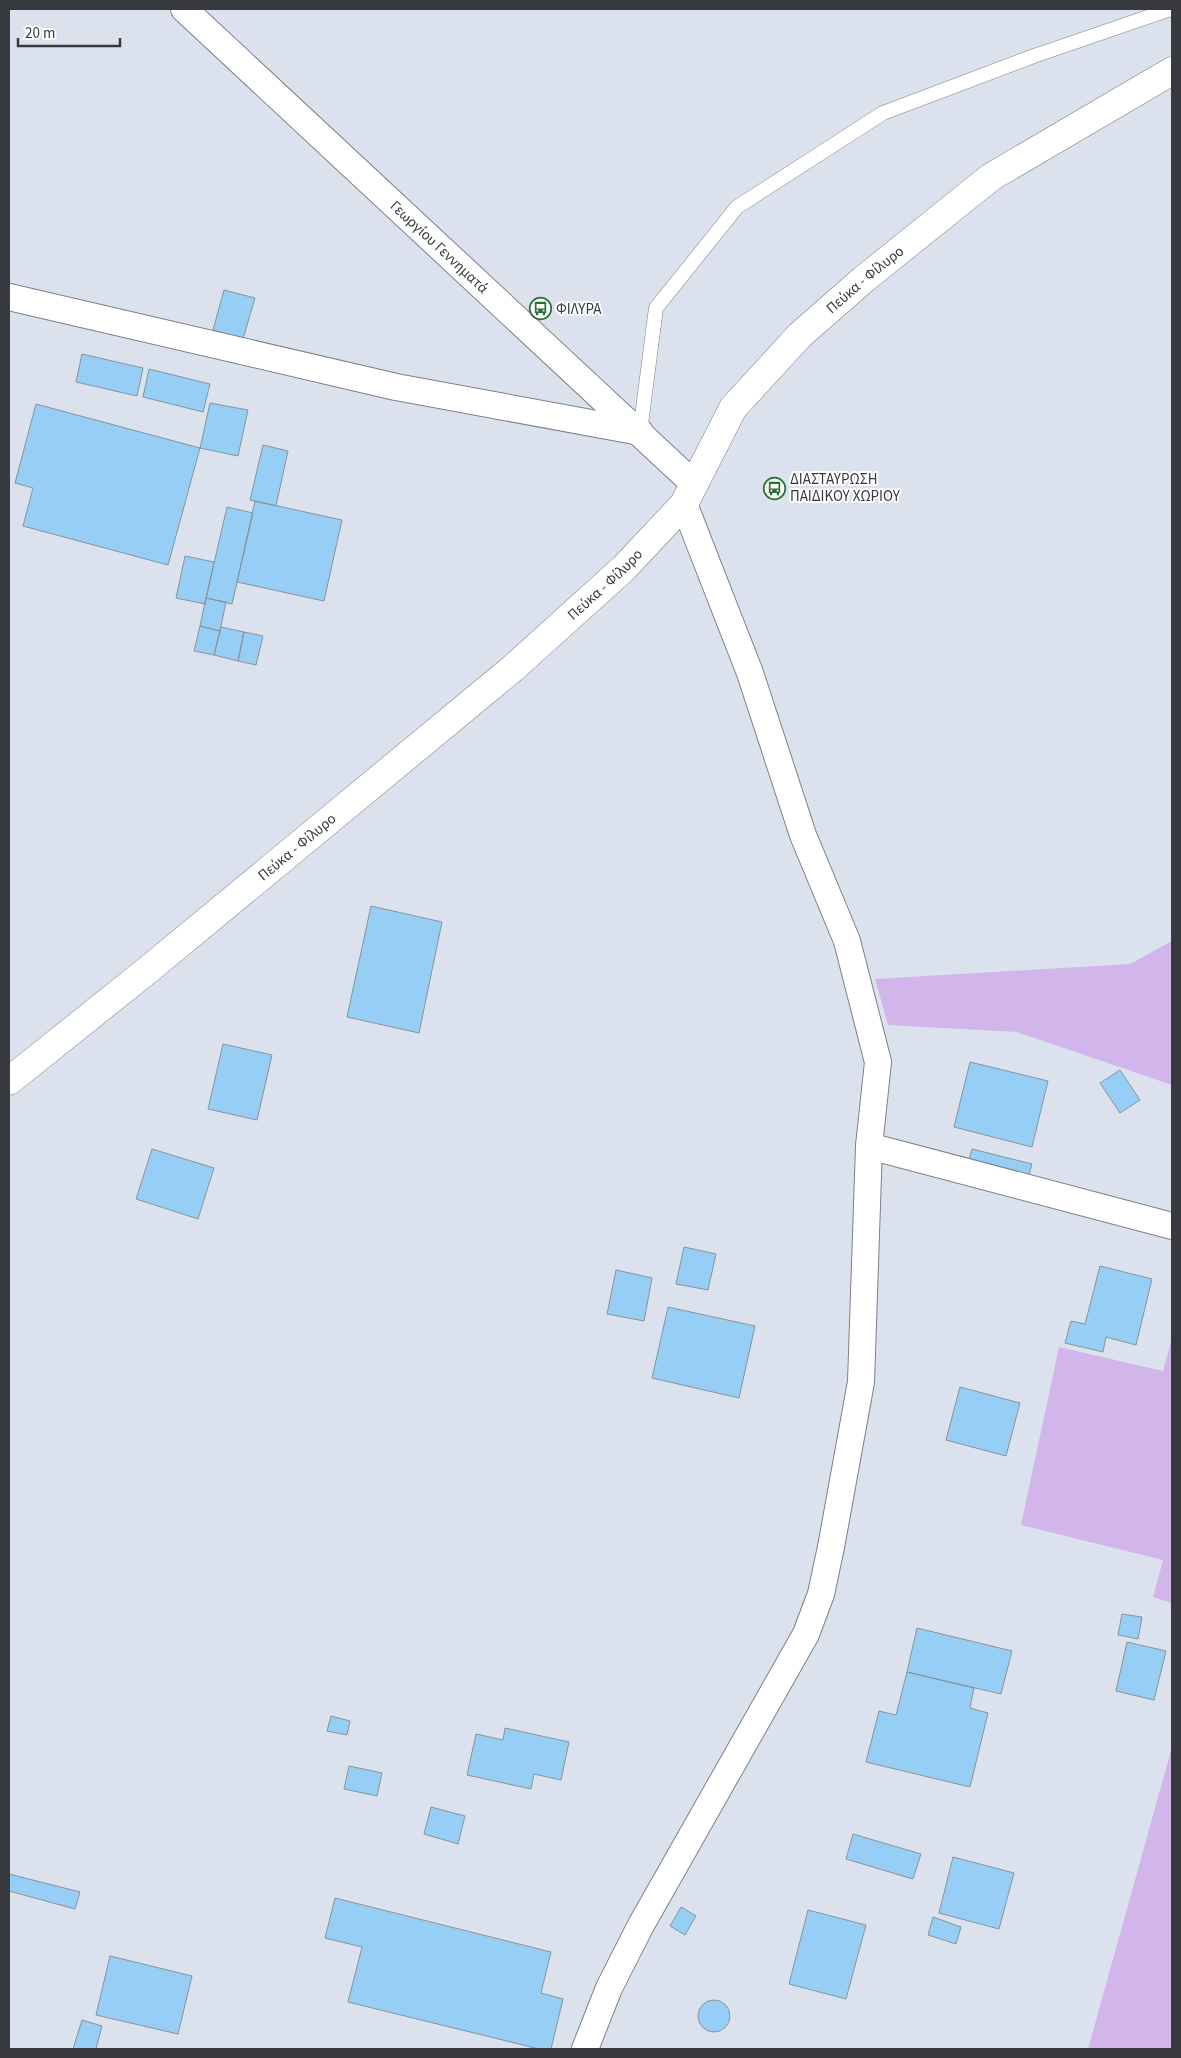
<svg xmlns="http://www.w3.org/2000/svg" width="1181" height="2058" font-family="'Source Sans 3',sans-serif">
  <rect width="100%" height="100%" fill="#dce2ed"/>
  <path fill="#d2b5eb" d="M1172 941V1085L1017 1032 888 1025 875 979 1130 964Z
    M1172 1338V1603L1153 1597 1163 1560 1021 1525 1059 1347 1163 1371Z
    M1172 1747V2049H1088Z"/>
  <path fill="#96cef6" stroke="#88939a" d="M224 290 255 298 243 339 213 330Z
    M82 354 143 368 137 396 76 382Z
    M149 369 210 384 203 412 143 397Z
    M210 403 248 410 238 456 200 448Z
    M36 404 200 448 168 565 23 526 33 488 15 483Z
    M263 445 288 451 276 506 250 500Z
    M255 501 342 520 324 601 237 582Z
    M227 507 253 513 232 604 206 598Z
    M185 556 214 562 205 604 176 598Z
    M206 598 226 602 220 631 200 626Z
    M200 626 220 631 214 655 194 651Z
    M221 627 244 632 238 661 214 655Z
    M244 632 263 636 256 665 238 661Z
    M371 906 442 922 419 1033 347 1017Z
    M223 1044 272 1055 257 1120 208 1109Z
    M970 1062 1048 1081 1032 1147 954 1127Z
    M1120 1070 1140 1100 1120 1113 1100 1083Z
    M152 1149 214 1168 198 1219 136 1199Z
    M972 1149 1032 1164 1027 1182 967 1166Z
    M684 1247 716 1254 708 1290 676 1284Z
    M1100 1266 1152 1279 1136 1345 1106 1337 1103 1352 1065 1343 1071 1321 1085 1324Z
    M616 1270 652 1278 644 1321 607 1314Z
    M668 1307 755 1326 739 1398 652 1378Z
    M960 1387 1020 1403 1006 1456 946 1440Z
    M1122 1614 1142 1617 1138 1639 1118 1635Z
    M917 1628 1012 1651 1001 1694 907 1672Z
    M1127 1642 1166 1651 1154 1700 1116 1691Z
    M907 1672 974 1688 970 1708 988 1713 970 1787 866 1762 879 1711 896 1715Z
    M331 1716 350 1721 347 1735 327 1731Z
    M505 1728 569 1742 561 1780 534 1774 531 1789 467 1775 476 1734 503 1740Z
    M349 1766 382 1773 377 1796 344 1789Z
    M431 1807 465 1816 458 1844 424 1834Z
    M853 1834 921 1854 913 1879 846 1859Z
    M953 1857 1014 1873 999 1929 939 1913Z
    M9 1874 80 1892 75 1909 9 1891Z
    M335 1898 551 1952 541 1993 563 1999 551 2049H539L348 2002 362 1947 325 1938Z
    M681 1907 696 1916 685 1935 670 1926Z
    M808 1910 866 1925 846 1999 789 1984Z
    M933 1917 961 1927 956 1944 928 1935Z
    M110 1956 192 1976 178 2034 96 2015Z
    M698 2016a16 16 0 1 1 32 0a16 16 0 1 1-32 0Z
    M82 2020 102 2026 96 2049H73Z"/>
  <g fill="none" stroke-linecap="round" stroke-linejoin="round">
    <defs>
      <path id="lane" d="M640 432 656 308 737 207 883 113 1034 56 1171 9"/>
      <g id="street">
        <path id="s1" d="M184 9 694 484"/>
        <path d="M9 297 396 387 640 432"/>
        <path d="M869 1146 1172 1226"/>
        <path d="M585 2049 609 1988 641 1925 806 1634 821 1594 831 1547 861 1382 869 1146 878 1062 847 941 803 835 750 673 684 504"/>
      </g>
      <g id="secondary">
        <path id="s2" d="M9 1081 149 969 512 669 624 568 684 504 733 408 800 335 864 279 991 177 1172 71"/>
      </g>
    </defs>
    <use href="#lane" stroke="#7b808a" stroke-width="15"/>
    <use href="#street" stroke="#7b808a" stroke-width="28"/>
    <use href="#secondary" stroke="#7b808a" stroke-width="29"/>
    <use href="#lane" stroke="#fff" stroke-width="14"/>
    <use href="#street" stroke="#fff" stroke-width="26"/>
    <use href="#secondary" stroke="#fff" stroke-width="28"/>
  </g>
  <defs>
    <symbol id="bus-ring" viewBox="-11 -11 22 22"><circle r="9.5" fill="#fff" stroke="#2c6f39" stroke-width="1.5"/><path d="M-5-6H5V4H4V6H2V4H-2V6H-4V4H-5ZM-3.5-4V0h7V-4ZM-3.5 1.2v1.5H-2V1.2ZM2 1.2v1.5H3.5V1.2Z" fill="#2c6f39"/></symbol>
  </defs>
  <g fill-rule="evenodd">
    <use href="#bus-ring" x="528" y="296" width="25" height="25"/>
    <use href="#bus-ring" x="762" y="476" width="25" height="25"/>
  </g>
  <g text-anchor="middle" stroke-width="4" stroke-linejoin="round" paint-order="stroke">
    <g font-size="15" fill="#37393e" stroke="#fff">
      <text dy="5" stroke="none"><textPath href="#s1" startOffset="349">Γεωργίου Γεννηματά</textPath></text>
      <text dy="5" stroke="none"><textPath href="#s2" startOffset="1181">Πεύκα - Φίλυρο</textPath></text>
      <text dy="5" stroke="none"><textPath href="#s2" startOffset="776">Πεύκα - Φίλυρο</textPath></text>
      <text dy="5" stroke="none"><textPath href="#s2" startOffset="371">Πεύκα - Φίλυρο</textPath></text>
    </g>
    <g font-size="15" fill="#37393e" stroke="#fff" text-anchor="start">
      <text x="556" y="314">ΦΙΛΥΡΑ</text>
      <text x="790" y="484">ΔΙΑΣΤΑΥΡΩΣΗ<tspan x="790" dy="17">ΠΑΙΔΙΚΟΥ ΧΩΡΙΟΥ</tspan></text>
    </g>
  </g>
  <rect width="1181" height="2058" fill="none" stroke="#37393e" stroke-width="20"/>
  <path d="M18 38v8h102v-8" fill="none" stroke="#37393e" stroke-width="2.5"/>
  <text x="25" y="38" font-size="15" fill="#37393e" stroke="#ffffff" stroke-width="4" paint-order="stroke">20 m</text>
</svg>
